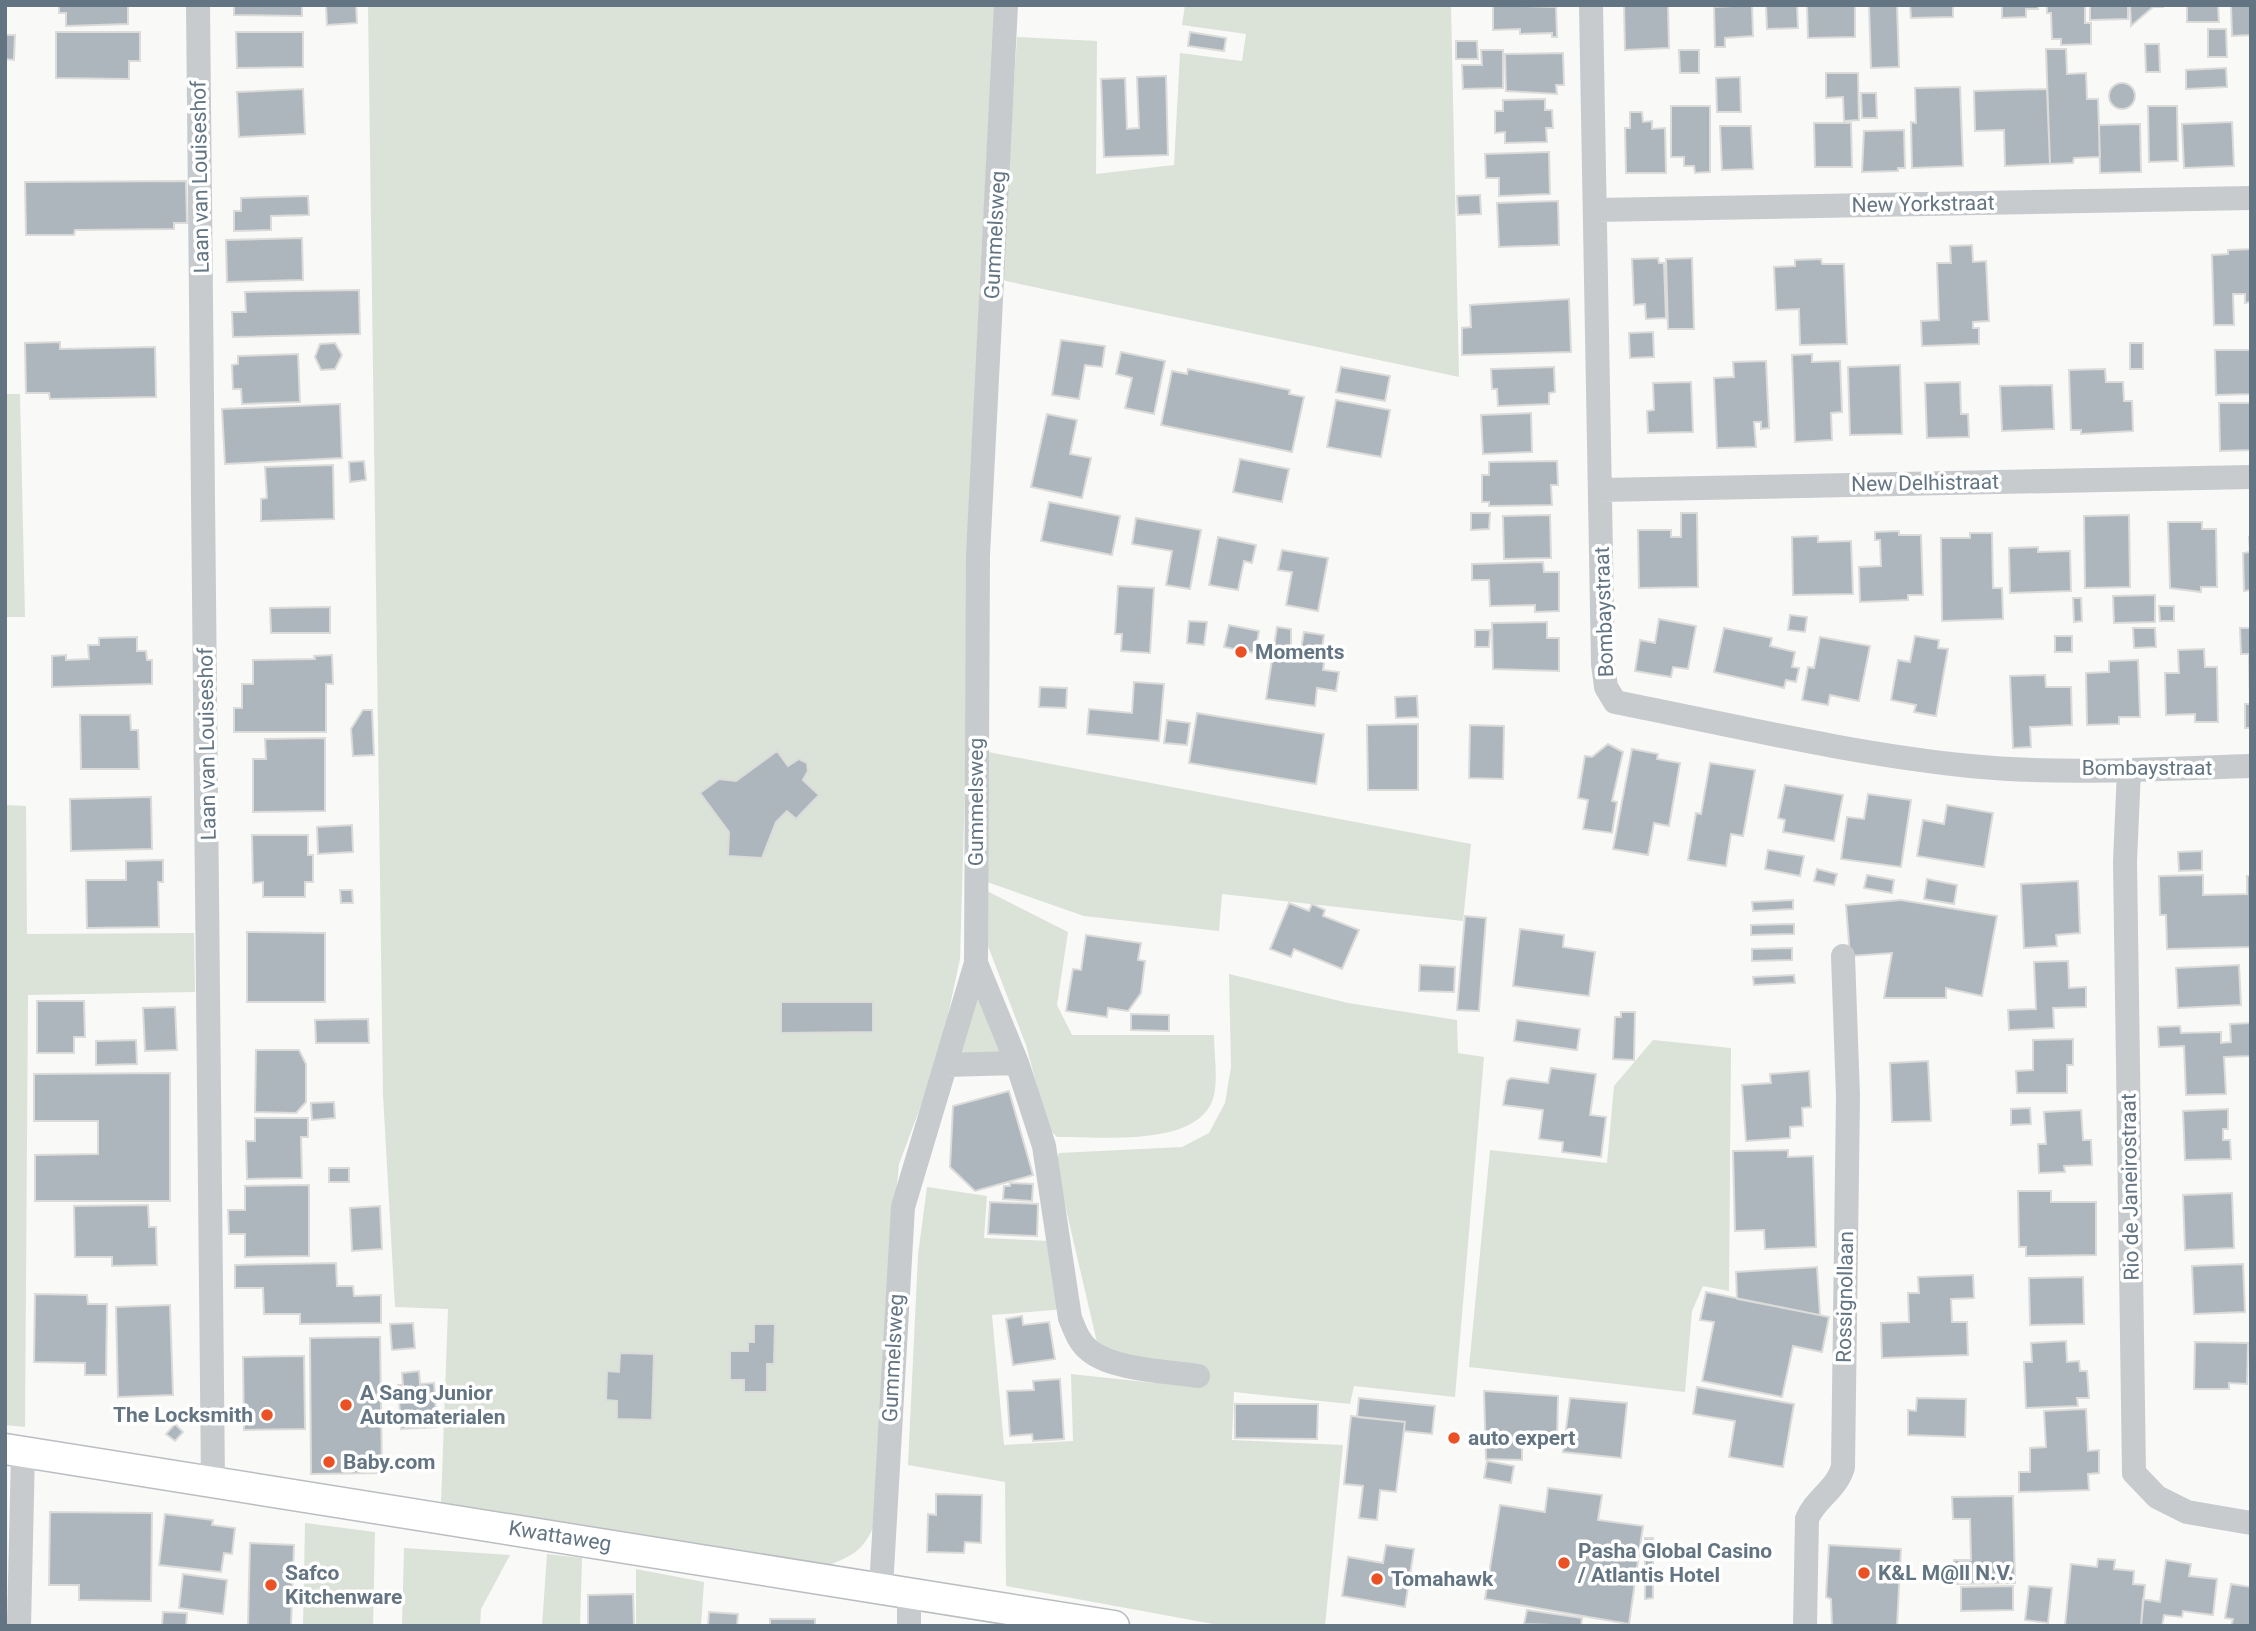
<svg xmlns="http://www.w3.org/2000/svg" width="2256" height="1631" font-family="Roboto,sans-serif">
  <rect width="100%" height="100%" fill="#f9f9f7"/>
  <path fill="#dbe2d8" d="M368 5H996L980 277 960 959 939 1057 899 1164 890 1257 876 1521C863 1553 853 1555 822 1568L441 1504 448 1309 395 1307 383 1095Z
    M1185 5H1451L1459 377 1001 280 1017 37 1097 41 1096 174 1174 165 1180 53 1242 61 1246 34 1182 25Z
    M5 394H20L25 617H5Z
    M988 752 1471 844 1463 921 1222 894 1219 931 1084 916 987 882Z
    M5 805 26 806 27 934 194 933 195 992 28 995 25 1427 5 1425Z
    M987 891 1068 932 1057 1005 1072 1035H1214C1214 1054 1218 1077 1214 1095 1202 1149 1099 1136 1057 1137L1048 1128 1026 1045 988 946Z
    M1229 974 1348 1003 1457 1020 1458 1053 1484 1057 1455 1397 1354 1386 1350 1404 1234 1392 1232 1440 1343 1445 1325 1626H1224L1006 1586 1005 1482 908 1465 918 1255 927 1187 987 1196 984 1238 1050 1241 1066 1309 992 1315 1004 1445 1073 1441 1071 1374 1155 1383 1100 1355 1055 1162 1059 1153 1182 1147 1209 1133 1225 1103 1231 1067Z
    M975 984 1008 1056 954 1057Z
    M1653 1040 1731 1048 1729 1291 1703 1286 1692 1311 1685 1392 1469 1367 1490 1150 1607 1163 1614 1086Z
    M305 1523 375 1532 373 1626H303Z
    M404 1548 510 1555 481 1609 480 1626H402Z
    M547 1554 582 1558 580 1626H542Z
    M636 1569 704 1582 701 1626H636Z"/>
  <path fill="#adb6bc" stroke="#dbdbd9" stroke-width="2" d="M59 5H128V24L66 26V13H59Z
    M234 5H302V16L234 15Z
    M326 5H356L357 23 327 25Z
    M1493 5 1556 7 1557 37H1552V33L1520 34V29L1493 30Z
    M1624 5H1668L1669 48 1625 50Z
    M1752 5 1753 36 1725 38V47H1715L1714 7Z
    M1766 5H1797L1798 28 1767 29Z
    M1807 5H1855V37L1808 38Z
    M1869 5H1897L1899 67 1871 68Z
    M1910 5H1953V17L1911 18Z
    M2002 5H2038V9H2026V17L2002 18Z
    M2047 5H2085V23H2091V44L2061 45V39H2052L2051 13H2047Z
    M2090 5H2128V19L2090 20Z
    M2130 5H2163V7H2153L2131 26Z
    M2187 5H2218L2219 22H2187Z
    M2231 5H2251V35L2232 36Z
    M2208 29H2226L2227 57H2208Z
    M56 32H140V61H129V79L56 78Z
    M236 32H303V67L237 68Z
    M1190 32 1226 38 1224 51 1188 46Z
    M5 35H15L14 60 5 59Z
    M1456 41H1477L1478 59H1456Z
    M2145 44H2159L2160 72H2146Z
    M2046 49H2066L2067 74 2086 73 2087 99H2098L2100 157 2074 158 2073 163 2050 164Z
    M1481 50H1503V88L1463 89 1462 65H1482Z
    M1679 50H1699V73H1680Z
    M1563 53 1564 85H1556L1557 94 1506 91 1505 54Z
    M2226 68 2227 87 2186 89V70Z
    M1826 73H1858L1859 120 1844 121 1843 97 1826 98Z
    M1166 76 1168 155 1104 157 1101 79 1125 78 1127 129 1139 128 1137 77Z
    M1740 77 1741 112H1717L1716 78Z
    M2109 96a13 13 0 1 1 26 0a13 13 0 1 1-26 0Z
    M1960 87 1963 166 1912 168 1911 122 1916 123 1915 88Z
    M303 89 305 134 239 137 237 92Z
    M2047 89 2050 164 2005 166 2004 130 1975 131 1974 91Z
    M1861 93H1876L1877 118H1862Z
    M1545 99V110H1552L1553 128H1546L1547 142 1505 143V132L1495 133V111H1503V100Z
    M1671 106H1710V172L1695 173 1694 166H1684V157H1671Z
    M2148 106H2177L2178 161 2149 162Z
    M1630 112H1642L1643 122 1652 121V129L1665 128 1666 173H1626L1625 128H1630Z
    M2232 122 2234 166 2184 168 2182 124Z
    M1814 123H1851L1852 167H1815Z
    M2140 124 2141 172 2100 173 2099 125Z
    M1720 126H1751L1753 169 1722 170Z
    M1904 130 1905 168H1898V171L1862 172 1864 131Z
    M1549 152 1550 194 1499 196V178H1486L1485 154Z
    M186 181 187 223H174V229L75 230 74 235H26L25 182Z
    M1480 195 1481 214 1458 215 1457 196Z
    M308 196 309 215 271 216V230L234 231V211H241V198Z
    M1558 201 1559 245 1499 247 1497 203Z
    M302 238 303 280 227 282 226 240Z
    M1972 245 1973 262 1986 261 1989 321 1973 322V328H1979V344L1922 346 1921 321 1939 320 1937 263H1951L1950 246Z
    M2251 249V302L2245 303V294H2233L2234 325H2214L2212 255 2228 254V250Z
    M1658 258 1659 263H1664L1666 318 1646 319 1645 304 1634 305 1632 259Z
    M1692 258 1694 329H1668L1666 259Z
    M1821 259 1822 264H1844L1847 344 1800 345 1799 309 1776 310 1774 267 1795 266V260Z
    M359 290 360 334 233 337 232 312H246L245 292Z
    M1569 299 1571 352 1462 355V328L1471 327 1470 305Z
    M1653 332 1654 357 1630 358 1629 333Z
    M1061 340 1105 346 1102 367 1085 365 1079 399 1052 395Z
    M60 342V349L155 347 156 397 50 399 49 393H26L25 343Z
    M335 343 342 355 335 369 321 370 315 357 320 344Z
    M2130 343H2143V369H2130Z
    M2215 350H2251V394L2216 395Z
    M1121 352 1165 361 1154 414 1125 408 1132 378 1116 374Z
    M298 354 300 402 242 404 241 389H233L232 365 238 364V356Z
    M1812 354V362L1840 361 1842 412 1831 413 1832 440 1795 442 1792 355Z
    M1766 361 1769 428 1761 429V422H1754L1756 447 1717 448 1714 378 1734 377 1733 362Z
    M1900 365 1902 434 1850 435 1848 367Z
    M1341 367 1390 376 1385 401 1336 392Z
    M1554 367 1555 392 1549 393V404L1498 406 1497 389H1492L1491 369Z
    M1188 369 1290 390 1289 394 1304 397 1292 452 1161 425 1172 371 1187 374Z
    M2105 369 2106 382H2123L2124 401H2132L2133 431 2081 434V430H2071L2069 370Z
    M1691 382 1693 432 1648 433 1647 411 1654 410 1653 383Z
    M1960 382 1961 414H1968L1969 437 1927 438 1925 383Z
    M2052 385 2054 429 2002 431 2000 386Z
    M1336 400 1390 410 1381 457 1327 447Z
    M2219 403H2251V450L2220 451Z
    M340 404 342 458 225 464 222 409Z
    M1531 413 1532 452 1483 454 1481 415Z
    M1047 414 1077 420 1070 454 1091 458 1082 498 1031 487Z
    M1240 459 1289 469 1282 502 1233 492Z
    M364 461 366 480 350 482 349 462Z
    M1557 461 1558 485H1551L1552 505 1489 506V502H1482V475H1489V462Z
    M333 465 334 519 261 521V499L267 498 265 467Z
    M1049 502 1120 516 1112 555 1041 541Z
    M1471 513H1490L1489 529 1471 530Z
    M1681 513H1697L1698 587 1639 588 1638 530H1671V537H1681Z
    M1550 515 1551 558 1504 559 1503 516Z
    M2129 515 2130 587 2085 588 2084 516Z
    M1136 518 1201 530 1190 589 1166 585 1172 551 1132 544Z
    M2168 522H2202V529H2216L2217 587H2201V592L2170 588Z
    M1899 531V535H1921L1923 595H1908V600L1860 602 1859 567 1881 566 1880 540H1875V532Z
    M1970 533H1992L1993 588H2002L2003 619 1942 621 1941 538H1970Z
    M1818 536V542L1851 541 1853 594 1793 595 1792 537Z
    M1218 537 1256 545 1252 563 1244 561 1238 590 1209 585Z
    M2249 537H2251V590L2244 591 2243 553 2250 552Z
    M2038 547V552L2070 551 2071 591 2010 593 2009 548Z
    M1282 550 1328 558 1318 611 1286 605 1292 572 1278 570Z
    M1543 562 1544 572H1559V611L1535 612V605L1490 606 1489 580H1472V564Z
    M1118 586 1154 588 1150 653 1121 651 1122 634H1115Z
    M2155 595V622L2114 623 2113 596Z
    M2073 598H2081L2082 621 2074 622Z
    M2159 606H2174V621H2160Z
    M330 607V633H271L270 608Z
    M1790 615 1807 617 1805 632 1788 630Z
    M1659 619 1696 626 1688 669 1673 667 1671 677 1635 671 1640 640 1655 643Z
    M1189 621 1207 622 1204 645 1187 643Z
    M1547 622V638H1559V671L1493 669 1492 623Z
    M1229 625 1259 631 1255 653 1224 647Z
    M1277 627 1291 629V648L1301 649 1304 632 1324 635 1322 649 1326 650 1323 670 1339 672 1336 691 1317 688 1315 706 1266 699Z
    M1724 628 1772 638 1770 646 1795 652 1792 667 1799 668 1796 682 1786 680 1784 688 1714 672Z
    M2133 628H2155L2156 647 2134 648Z
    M2240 628H2251V728H2245V704H2250L2249 654H2241Z
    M1475 630H1490L1489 647H1475Z
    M1915 636 1939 640 1938 648 1948 649 1936 716 1914 712 1916 705 1891 700 1898 660 1910 662Z
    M2055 636H2072V652H2055Z
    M137 637V651H146L147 660H152V684L52 687V656L66 655V660L89 659 88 645H99V638Z
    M1820 637 1870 646 1859 701 1830 695 1828 705 1802 700 1808 667 1814 668Z
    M2204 649 2205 667H2217L2218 722H2195V714L2166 715 2165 673H2179L2178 650Z
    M332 655 333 684H326V732H234V708H242V684H253V660L315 659 314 656Z
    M2138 660 2140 717H2119V724L2087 725 2086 673 2109 672V661Z
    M2045 675 2046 687H2071L2072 725 2030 727 2031 747 2013 748 2010 676Z
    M1134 682 1164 684 1159 741 1087 734 1089 709 1132 713Z
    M1040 687 1067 688 1066 708 1039 707Z
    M1417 696 1418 717 1396 718 1395 697Z
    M363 710H372L374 755 353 756 351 729Z
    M1197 713 1324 734 1316 784 1189 763Z
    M80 715H130L131 730H138L139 769H81Z
    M1167 720 1190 723 1187 745 1164 743Z
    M1418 724V790H1368L1367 725Z
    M1470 725 1504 726 1503 779 1469 778Z
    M325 738V811L253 812V759H266L265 739Z
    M1608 744 1623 752 1612 801 1617 802 1612 833 1583 829 1588 800 1578 798 1585 756 1592 757Z
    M1632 749 1658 754 1657 759 1680 763 1669 826 1654 823 1648 855 1613 849Z
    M777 751 788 766 799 759 807 763 808 771 803 780 819 795 796 819 787 811 776 822 762 858 728 856 729 832 700 793 719 779 736 781Z
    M1710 763 1755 770 1743 836 1731 834 1726 866 1688 860 1696 813 1701 814Z
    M1785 785 1843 795 1834 841 1783 832 1785 820 1778 818Z
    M1868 794 1911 800 1901 867 1841 859 1847 817 1864 819Z
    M151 797 152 849 71 851 70 799Z
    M1947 805 1993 813 1984 867 1917 856 1923 820 1944 824Z
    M352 825 353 852 318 854 317 827Z
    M252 835H308V855H313V882H305V897H263V882L253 883Z
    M1768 850 1804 856 1800 876 1765 869Z
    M2202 851V870L2179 871 2178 852Z
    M163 860V882H158L159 927 87 928 86 880H126V861Z
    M1817 869 1837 874 1834 885 1814 881Z
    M1867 875 1894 880 1892 893 1864 888Z
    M2203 875V895L2247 894V876H2251V947L2167 949 2166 915H2160L2159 876Z
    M1927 879 1957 885 1954 904 1924 899Z
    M2078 881 2080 933 2056 935 2057 946 2024 948 2021 884Z
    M340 890H352L353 903H341Z
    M1793 900V909L1753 911 1752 902Z
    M1901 900 1997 916 1982 996 1946 988V998H1884L1892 953 1850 956 1846 905Z
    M1289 903 1309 911 1312 904 1325 910 1323 916 1359 930 1342 969 1294 949 1291 957 1270 949Z
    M1465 916 1486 918 1479 1011 1457 1010Z
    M1794 924V934L1751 935V925Z
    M1520 929 1564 935 1563 947 1595 952 1589 996 1513 986Z
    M247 932 325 933V1002H247Z
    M1086 935 1141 943 1138 960 1145 961 1141 993 1128 1011 1108 1008 1107 1017 1066 1011 1073 969 1081 970Z
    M1792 948V960L1752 961V949Z
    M2068 961 2069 988 2086 987V1007L2053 1008 2054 1028 2009 1030 2008 1010 2036 1009 2034 962Z
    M1420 965 1455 967 1454 992 1419 991Z
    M2239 965 2241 1005 2178 1008 2176 968Z
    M1794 975 1795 983 1754 985 1753 977Z
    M37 1001H84L85 1037H74V1053H37Z
    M781 1002H873V1032L781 1033Z
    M175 1007 177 1050 145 1051 143 1008Z
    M1621 1012H1635L1634 1060 1613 1059 1615 1017H1621Z
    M1131 1014 1169 1015V1031L1131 1030Z
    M368 1019 369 1043H316L315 1020Z
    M1517 1020 1580 1029 1577 1050 1514 1041Z
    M2251 1023V1056L2224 1057 2226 1094 2186 1095 2184 1046 2159 1047 2158 1027 2180 1026 2181 1033 2221 1032V1043L2231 1042 2230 1024Z
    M2073 1039V1065H2067V1093H2017L2016 1071 2033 1070V1040Z
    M136 1040 137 1064 96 1065V1041Z
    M256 1050H299L306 1064V1102L296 1113 255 1112Z
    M1928 1061 1931 1121 1892 1122 1890 1063Z
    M1551 1068 1596 1074 1590 1115 1606 1117 1601 1157 1562 1152 1563 1142 1539 1139 1543 1110 1503 1105 1507 1081 1511 1078 1548 1083Z
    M1809 1071 1811 1107 1802 1108 1803 1126 1790 1127V1138L1746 1141 1742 1085 1771 1083 1770 1074Z
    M170 1073V1201H35V1155L98 1154V1121H34V1074Z
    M1009 1091 1033 1175 975 1191 950 1167 953 1106Z
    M334 1102 335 1118 312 1120 311 1103Z
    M2030 1108 2031 1124 2011 1125V1109Z
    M2228 1109V1129H2223V1140H2230L2231 1159 2185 1160 2183 1111Z
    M2081 1110 2083 1140H2091L2092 1165 2064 1166 2065 1172 2039 1173 2038 1144H2046L2044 1112Z
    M255 1118H308V1137H301L302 1178 247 1179 246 1141H255Z
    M1788 1150V1157L1813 1156 1816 1247 1765 1249 1764 1230 1735 1231 1733 1151Z
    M329 1168H349V1182H329Z
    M1010 1183 1033 1184 1032 1201 1003 1199 1004 1186H1010Z
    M309 1185V1256L245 1257V1234H229L228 1210H245V1186Z
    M2018 1191H2051V1202H2096V1255L2026 1256V1247H2019Z
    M2232 1193 2234 1248 2185 1250 2183 1195Z
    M990 1202 1038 1204 1037 1236 988 1234Z
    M148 1205 149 1227H156L157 1265 112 1266V1257H75L74 1206Z
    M380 1206 382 1249 352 1251 350 1208Z
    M336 1263 337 1286H353L354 1296 381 1295V1323L300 1324V1314H264L263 1288H235V1265Z
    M2243 1264 2245 1312 2194 1314 2192 1266Z
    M1817 1267 1820 1315 1737 1299 1736 1272Z
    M1973 1275 1974 1298 1951 1299 1952 1322H1967L1968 1355 1882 1358 1881 1323 1909 1322 1908 1293H1919L1918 1277Z
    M2083 1277 2084 1324 2030 1325 2029 1278Z
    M1706 1292 1829 1317 1822 1352 1793 1346 1782 1397 1702 1381 1714 1322 1700 1320Z
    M35 1294 87 1295 88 1304H107L106 1375H85V1363L34 1362Z
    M170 1305 173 1395 118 1397 116 1307Z
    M1022 1316 1023 1325 1049 1322 1055 1359 1013 1365 1006 1319Z
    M413 1323 415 1348 392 1350 390 1324Z
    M754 1324H775L774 1364H767V1392H744V1380H730V1351H748V1342H754Z
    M380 1337 382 1473 311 1474 310 1338Z
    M2066 1341 2067 1362 2079 1361 2080 1371H2087L2089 1398H2077L2078 1406 2026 1408 2024 1362H2032L2031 1343Z
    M2195 1342 2248 1343 2247 1384 2229 1383V1389H2194Z
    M620 1353 654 1354 652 1420 617 1419V1401L606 1400 607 1371 619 1372Z
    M304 1356 305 1429 244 1430 243 1357Z
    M419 1371 420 1384 434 1383 437 1427 401 1429 398 1385H403L402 1373Z
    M1060 1379 1064 1439 1033 1441 1032 1434 1010 1436 1007 1391 1034 1390 1033 1381Z
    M1697 1387 1794 1404 1783 1467 1729 1457 1735 1421 1693 1414Z
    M1484 1391 1558 1396 1557 1440 1522 1439V1460L1486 1459Z
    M1359 1398 1435 1406 1432 1434 1404 1431 1405 1422 1357 1417Z
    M1570 1398 1627 1403 1621 1458 1563 1452Z
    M1917 1398 1966 1399 1965 1437 1908 1435V1410L1916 1411Z
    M1235 1404H1318L1317 1439 1235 1438Z
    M2086 1409 2088 1451 2099 1450V1473L2088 1474 2089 1490 2019 1492V1472H2030V1448L2046 1447 2044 1411Z
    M1351 1416 1405 1422 1396 1492 1380 1490 1377 1520 1359 1518 1363 1486 1344 1484Z
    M175 1424 183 1432 175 1441 166 1434Z
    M1487 1461 1514 1466 1511 1483 1484 1478Z
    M1548 1488 1602 1495 1598 1520 1643 1526 1629 1624 1485 1599 1500 1505 1545 1512Z
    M936 1494 982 1495 981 1543 965 1542 964 1553 927 1552 928 1514 936 1515Z
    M2013 1496 2015 1583 1954 1584V1560H1971L1970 1519H1953L1952 1497Z
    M50 1512 152 1513 151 1601 79 1600V1585H49Z
    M165 1514 213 1520 212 1525 235 1528 232 1554 224 1553 221 1572 159 1565Z
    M1645 1538H1653V1598L1645 1599Z
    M250 1543 294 1545 291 1626 248 1625Z
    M1386 1545 1414 1549 1405 1607 1342 1596 1348 1557 1383 1563Z
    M1829 1545 1901 1549 1897 1626H1832L1831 1599 1826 1597Z
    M2098 1559 2115 1560 2114 1569 2134 1571 2133 1584 2145 1585 2141 1626H2065L2071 1564 2097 1567Z
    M2166 1560 2191 1564 2189 1576 2217 1579 2213 1615 2183 1611 2182 1617 2164 1615 2162 1626H2141L2143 1599 2160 1602Z
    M183 1574 227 1580 223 1614 179 1608Z
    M2231 1584 2251 1587V1626H2231L2233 1619 2225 1618Z
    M2013 1586V1610L1961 1611V1587Z
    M2029 1586 2052 1588 2048 1623 2025 1620Z
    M633 1594 634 1626H588V1595Z
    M1527 1610 1582 1618 1581 1626 1524 1624Z
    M163 1612 187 1613 186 1626H162Z
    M709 1612 738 1614 737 1626H708Z
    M770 1619H815V1626H770Z"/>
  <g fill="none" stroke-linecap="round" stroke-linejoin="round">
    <defs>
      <path id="major" d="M5 1449 1114 1626"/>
    </defs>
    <use href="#major" stroke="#babec2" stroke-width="33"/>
    <path stroke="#c7cbce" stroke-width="24" d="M198 5 213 1483
      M1591 5 1603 664 1606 687 1615 702C1732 725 1851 754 1970 766 2061 775 2160 769 2251 766
      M1596 210 2251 198
      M1600 490 2251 477
      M2129 770 2125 861 2134 1473 2157 1497 2187 1512 2251 1523
      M976 963 1017 1063 1044 1146 1070 1318C1075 1330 1079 1343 1090 1351 1114 1370 1167 1371 1198 1376
      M946 1065 1017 1063
      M881 1588 903 1207 976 963 978 555 1006 5
      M19 1626 23 1452
      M909 1626V1594
      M1805 1626 1807 1519C1815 1499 1837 1489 1843 1467L1848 1096 1843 956"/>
    <use href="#major" stroke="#fff" stroke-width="30"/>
  </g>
  <g fill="#ea5226" stroke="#fff" stroke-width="2.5">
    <circle cx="1241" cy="652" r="7"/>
    <circle cx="346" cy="1405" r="7"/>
    <circle cx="267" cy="1415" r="7"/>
    <circle cx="1454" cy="1438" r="7"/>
    <circle cx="329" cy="1462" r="7"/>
    <circle cx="1564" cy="1563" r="7"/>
    <circle cx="1864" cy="1573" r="7"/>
    <circle cx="1377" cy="1579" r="7"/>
    <circle cx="271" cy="1585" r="7"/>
  </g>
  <g text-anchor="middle" stroke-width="7" stroke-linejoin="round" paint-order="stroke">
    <g font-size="21" fill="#637583" stroke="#fff">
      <text transform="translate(200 177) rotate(-91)" y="7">Laan van Louiseshof</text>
      <text transform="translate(1923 204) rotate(-1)" y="7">New Yorkstraat</text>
      <text transform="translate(995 235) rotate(-87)" y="7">Gummelsweg</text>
      <text transform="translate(1925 483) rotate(-1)" y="7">New Delhistraat</text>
      <text transform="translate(1604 612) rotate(-92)" y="7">Bombaystraat</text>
      <text transform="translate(207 744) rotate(-91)" y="7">Laan van Louiseshof</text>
      <text x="2147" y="775">Bombaystraat</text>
      <text transform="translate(976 802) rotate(-90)" y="7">Gummelsweg</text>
      <text transform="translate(2130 1187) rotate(-91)" y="7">Rio de Janeirostraat</text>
      <text transform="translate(1845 1297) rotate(-89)" y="7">Rossignollaan</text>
      <text transform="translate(893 1358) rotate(-87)" y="7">Gummelsweg</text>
      <text transform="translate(560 1536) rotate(9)" y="7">Kwattaweg</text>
    </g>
    <g font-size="21" font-weight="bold" fill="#637583" stroke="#fff" text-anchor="start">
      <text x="1255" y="659">Moments</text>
      <text x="360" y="1400">A Sang Junior<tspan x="360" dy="24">Automaterialen</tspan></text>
      <text x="253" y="1422" text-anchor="end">The Locksmith</text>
      <text x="1468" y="1445">auto expert</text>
      <text x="343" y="1469">Baby.com</text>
      <text x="1578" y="1558">Pasha Global Casino<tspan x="1578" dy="24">/ Atlantis Hotel</tspan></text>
      <text x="285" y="1580">Safco<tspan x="285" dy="24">Kitchenware</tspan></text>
      <text x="1878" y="1580">K&amp;L M@ll N.V.</text>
      <text x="1391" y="1586">Tomahawk</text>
    </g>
  </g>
  <rect width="2256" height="1631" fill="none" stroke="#637583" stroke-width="14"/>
</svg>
